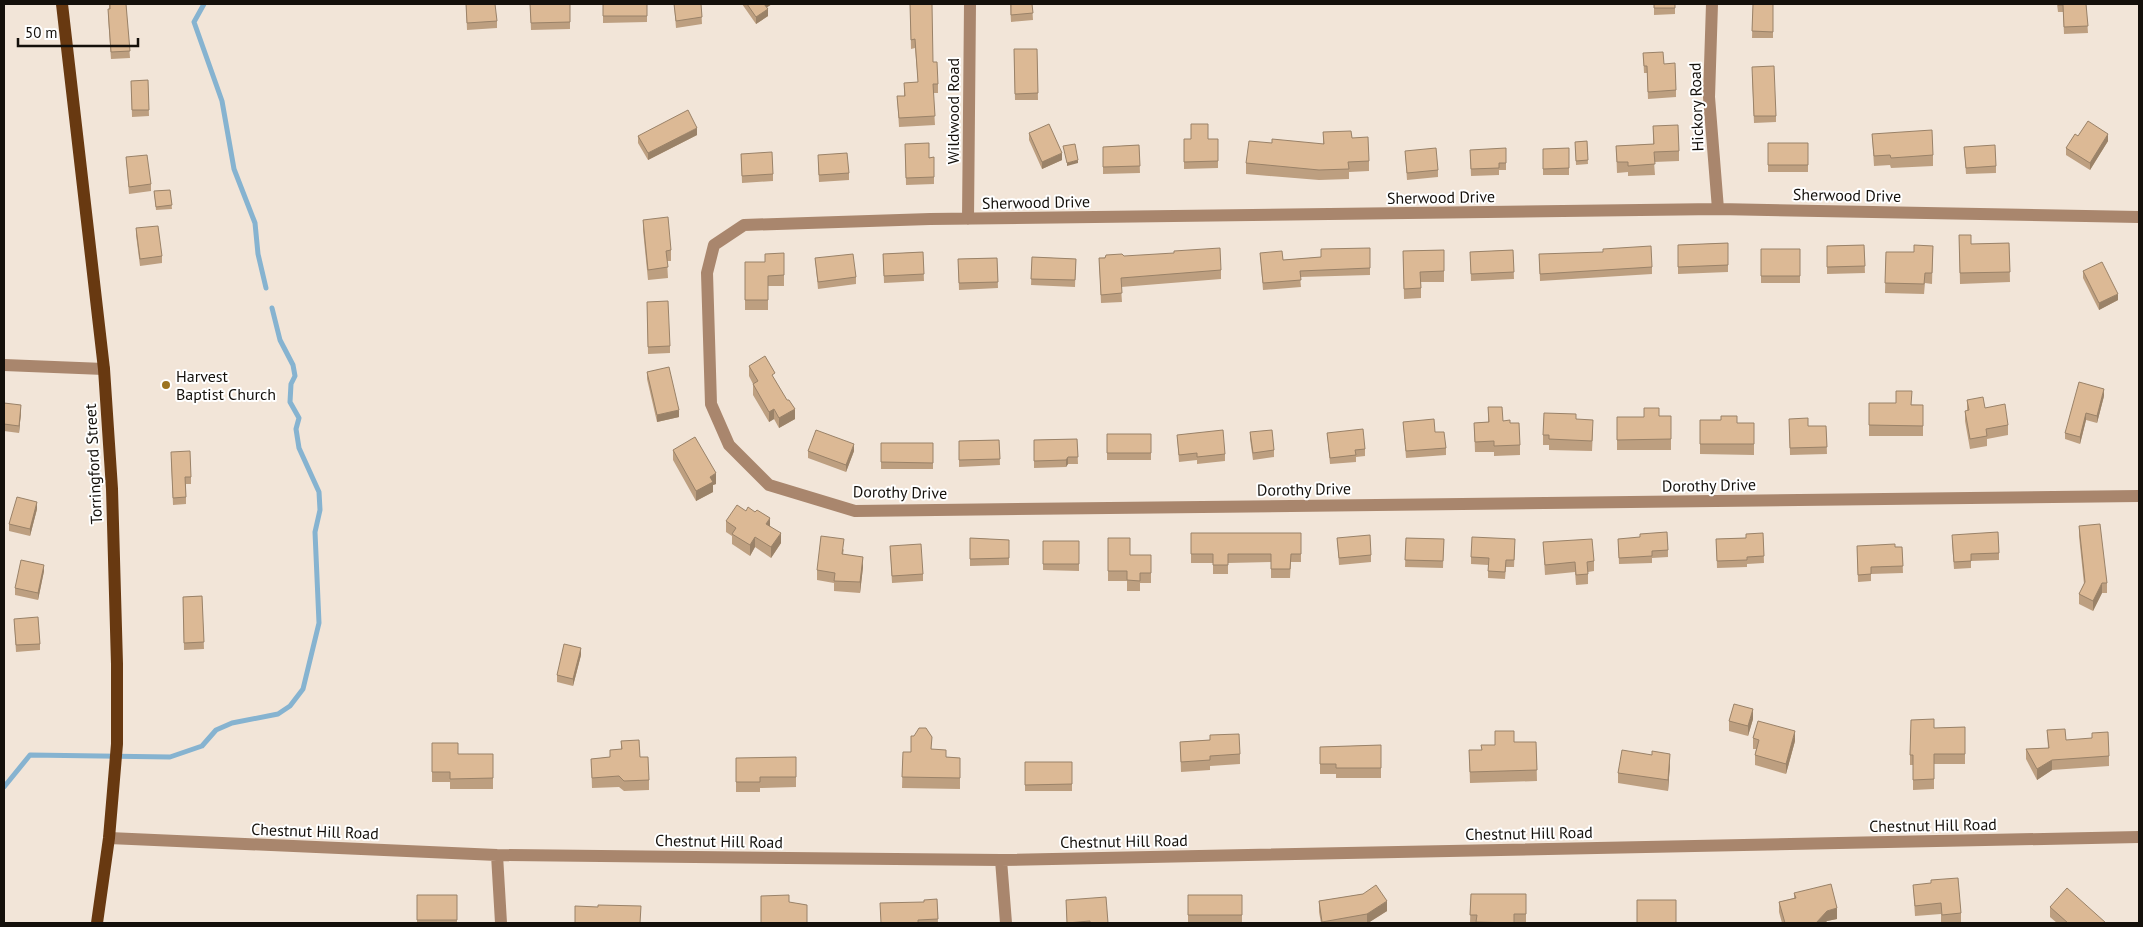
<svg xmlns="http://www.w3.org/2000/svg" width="2143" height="927" font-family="'PT Sans',sans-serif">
  <rect width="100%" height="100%" fill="#f2e5d8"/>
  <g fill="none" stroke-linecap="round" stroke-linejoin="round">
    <path stroke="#86b3d0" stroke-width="5" d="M204 4 194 22 222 101 234 169 255 223 258 254 266 288
      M4 787 30 755 170 757 202 746 216 730 232 723 278 714 290 706 303 689 319 623 315 532 320 510 319 492 299 448 296 429 299 418 290 402 291 384 295 376 293 365 280 340 272 308"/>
    <path stroke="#a9866d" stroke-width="12" d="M1712 4 1709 97 1718 209
      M2139 217 1718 209 930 219 744 225 714 245 707 273 711 404 729 445 769 485 855 511 2139 496
      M968 219 970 4
      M4 365 104 369
      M109 838 497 855 1001 860 2139 837
      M497 855 501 923
      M1001 860 1006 923"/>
    <path stroke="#683911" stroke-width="12" d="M62 4 104 369 112 489 117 664V744L109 838 97 923"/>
  </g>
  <path fill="#bd9f80" d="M109 4H126L130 58 111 59 108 16V9H109Z
    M466 4 497 21V28L467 30Z
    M530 4H570V29L531 30Z
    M603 4H647V22L603 23Z
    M674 4H701L702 24 676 28Z
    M742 4H772L767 7 768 16 756 24Z
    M910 4 933 62 938 84V93H933L935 125 899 127 897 96H904V83L918 82 915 48 911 49Z
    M1010 4H1032L1033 20 1011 22Z
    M1654 4H1675V14L1654 15Z
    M1753 4H1773V38H1752Z
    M2057 4H2086L2088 33 2064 34 2063 12H2058Z
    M1014 49H1037L1038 100H1015Z
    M1643 53 1664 64 1676 90V97L1648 99 1647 73H1644Z
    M1752 74 1776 116V122L1754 123Z
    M148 80 149 116 132 117 131 81Z
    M1653 126 1679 151V161L1654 162 1655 175 1628 176V172L1617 173 1616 146 1653 144Z
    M1323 132 1352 138 1369 161V171L1349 172V179L1319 180 1246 174V163L1272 143 1323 144Z
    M1029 133 1062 160 1042 169 1029 140Z
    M1872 134 1933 155V166L1891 168 1890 165 1874 166Z
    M697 135 648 160 638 143V136Z
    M2078 136 2108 141 2090 170 2066 155V148Z
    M1184 139H1218V168L1184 169Z
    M1587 141 1588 164 1576 165 1575 142Z
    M1768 143H1808V172H1768Z
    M905 144 929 158 934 157V184L906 185Z
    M1139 145 1140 173 1103 174V147Z
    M1964 147 1996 166V173L1966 174Z
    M1569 148V175H1543V149Z
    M1470 150 1506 163V170H1499V175L1471 176Z
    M1405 151 1438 170V177L1407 180Z
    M741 154 773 174V181L742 183Z
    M126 157 151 184V191L129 194Z
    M818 162 849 173V180L819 182Z
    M170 190 172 209 156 210 154 191Z
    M643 220 671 250V261H667L668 278 648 280 643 230Z
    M136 228 162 256V263L140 266 136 235Z
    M1959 235 1971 244 2009 243 2010 282 1960 284Z
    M1728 243V272L1678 274V245Z
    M1864 245 1865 273 1827 274V246Z
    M1933 246 1932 284 1925 283 1924 294 1885 293 1886 252H1914Z
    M1370 248V275L1300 277 1301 287 1263 290 1260 253 1283 260 1321 257Z
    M1761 249H1800V283H1761Z
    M1444 250V282H1421V298L1404 299 1403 251Z
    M1513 250 1514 279 1471 281 1470 252Z
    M923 252 924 281 884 283 883 254Z
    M784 253V286H768V310H745V262H765Z
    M1539 254 1652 267V274L1540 281Z
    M1124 256 1221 270V279L1121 287 1122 302 1101 303 1099 258Z
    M1032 257 1076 259 1075 287 1031 285Z
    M815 258 856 277V284L818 289Z
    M997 258 998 288 959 290 958 259Z
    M2083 271 2118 300 2099 310 2083 278Z
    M647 302 670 346V353L648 354Z
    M749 366 775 380 795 419 779 428 774 419 769 422 753 395V384L749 376Z
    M647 372 679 417 657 422 647 379Z
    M2104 396 2097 423 2086 420 2080 444 2065 439V433Z
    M1967 400 1985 408 2008 425V435L1987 439V446L1970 449 1965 421V411H1967Z
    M4 403 21 412 19 433 4 431Z
    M1869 403 1923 405V436H1869Z
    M1488 407 1503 421 1510 423 1520 445V455L1494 456V452H1475L1474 423 1488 422Z
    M1659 416H1671V450H1617V417H1644Z
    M1576 419 1593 430 1592 451 1549 450V445H1543V435Z
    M1789 419 1808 426H1826L1827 454 1790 455Z
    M1700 420 1737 423H1754V455L1700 454Z
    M1403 422 1435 432 1446 448V455L1406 458Z
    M1250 432 1274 450V457L1253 460 1250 439Z
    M1327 433 1365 449V456L1356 457V462L1330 464Z
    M1107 434H1151V460H1107Z
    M1177 435 1225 454V461L1197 464V460L1179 462Z
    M1077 439 1078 464H1068L1066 467 1034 468V440Z
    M999 440 1000 465 959 467V441Z
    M881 443H933V469H881Z
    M673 450 716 484 713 485V492L696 501 673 460Z
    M808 451H854L846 472 808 458Z
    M171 458 191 477V484H186V504L173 505Z
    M37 509 30 536 9 531V524Z
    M726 521 770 526 781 543 771 558 755 547 750 556 732 544V536L726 532Z
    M2079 526 2107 583V593H2102L2093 611 2079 604V594L2084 584 2079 536Z
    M1191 533H1301V562H1291L1290 578H1271V562L1228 563V574H1213V563H1191Z
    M1763 533 1764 563 1747 564V567L1717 568 1716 539 1746 538Z
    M970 538 1009 540V565L970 566Z
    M1108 538 1130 555H1151V583H1140V591H1127V581H1108Z
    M1337 538 1371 555V562L1339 565Z
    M1406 538 1444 539 1443 568 1405 567Z
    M1618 539 1668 550V557L1652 558V563L1619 564Z
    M1043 541H1079V571L1043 570Z
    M1543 542 1594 561V571L1588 572V584L1576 585 1575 572 1545 575Z
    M1952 542 1999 553V560L1971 561V568L1954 569Z
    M890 546 923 574V581L892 583Z
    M1515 546 1514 567H1506L1505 579 1488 578V565L1471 564V557Z
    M1857 546 1902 547 1903 573 1871 574V581L1858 582Z
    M844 549 843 554 863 567 860 593 834 591V583L817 580V570Z
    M44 571 38 600 15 595V588Z
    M202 596 204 649 184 650 183 597Z
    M14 619 40 644V650L16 652Z
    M581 655 573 686 557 682V675Z
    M1753 719 1748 736 1729 731V721Z
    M1965 727V764H1934V789L1913 790V765H1910V755L1934 728Z
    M2047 730 2066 740 2109 756V766L2052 770 2037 780 2026 759V749L2048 748Z
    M1210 735 1240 754V764L1210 766V770L1181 772 1180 742 1210 740Z
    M1753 738 1795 741 1786 774 1755 765V755L1756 749H1753Z
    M621 741 640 757 649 780V790L624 791 619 787 592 788 591 759 610 757 621 749Z
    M1514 742H1536L1537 781 1470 783 1469 750H1481Z
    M432 743 458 754H493V789H450V782H432Z
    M1381 745V778H1336V774H1320V747Z
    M932 749 946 757 960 758V789L902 788 903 752H911Z
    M796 757V787L760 788V792H736V782Z
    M1025 762H1072V791H1025Z
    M1670 764 1668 791 1618 783V773Z
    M1913 885 1961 913V923H1941V914L1915 916Z
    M1794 893 1837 919 1827 921 1825 923H1782L1779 912V902L1794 898Z
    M1363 894 1387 911 1368 923H1321L1319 912V901Z
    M1471 894H1526V923H1470Z
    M417 895H457V923H417Z
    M1188 895H1242V922H1188Z
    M937 899 938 923H881L924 902Z
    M1066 900 1108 923H1067Z
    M2050 907 2106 923H2057L2050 917Z"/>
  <path fill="#9a8268" d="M763 4H772L763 10Z
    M768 9V16L756 24V17Z
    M697 128V135L648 160V153Z
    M2108 134V141L2090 170V163Z
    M1062 153V160L1042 169V162Z
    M1078 160V163L1067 166V163Z
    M2118 294V300L2099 310V303Z
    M2104 389V396L2097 423V416Z
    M21 405V412L19 433V426Z
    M774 409V419L769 422V412Z
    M795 409V419L779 428V418Z
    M679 410V417L657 422V415Z
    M2086 413V420L2080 444V437Z
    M854 444V451L846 472V465Z
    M1068 457V464L1066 467V460Z
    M716 473V484L713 485V492L696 501V491L710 477Z
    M37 502V509L30 536V529Z
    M770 518V528L766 524Z
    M781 533V543L771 558V547Z
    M755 537V547L750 556V545Z
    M863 557V567L860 593V582Z
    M44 565V571L38 600V593Z
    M2102 583V593L2093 611V601Z
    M581 648V655L573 686V679Z
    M1753 709V719L1748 736V726Z
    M1795 731V741L1786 774V764Z
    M1670 754V764L1668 791V780Z
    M2052 760V770L2037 780V769Z
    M1387 901V911L1368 923H1367V914Z
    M1837 908V919L1827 921 1825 923H1816L1827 911Z"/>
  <path fill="#dcb995" stroke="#9a8268" d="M110 4H126L130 51 111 52 108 9H110Z
    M466 4H495L497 21 467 23Z
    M530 4H570V22L531 23Z
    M603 4H647V16H603Z
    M674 4H701L702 17 676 21Z
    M747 4H764L768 9 756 17Z
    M910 4H932L933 62H937L938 84H933L935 116 899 118 897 96H905L904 83 918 82 915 39 911 40Z
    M1011 4H1032L1033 13 1011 15Z
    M1654 4H1675V8H1654Z
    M1753 4H1773V32L1752 31Z
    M2058 4H2086L2088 26 2064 27 2063 5H2058Z
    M1014 49H1037L1038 93 1015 94Z
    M1663 52 1664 64 1675 63 1676 90 1648 92 1647 66H1644L1643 53Z
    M1774 66 1776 116H1754L1752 67Z
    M148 80 149 110H132L131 81Z
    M688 110 697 128 648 153 638 136Z
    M2088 121 2108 134 2090 163 2066 148 2075 134 2078 136Z
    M1049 124 1062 153 1042 162 1029 133Z
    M1191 124H1208V139H1218V161L1184 162V139H1191Z
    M1678 125 1679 151 1654 152 1655 164 1628 166V162H1617L1616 146 1654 144 1653 126Z
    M1932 130 1933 155 1891 158 1890 155 1874 156 1872 134Z
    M1351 131 1352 138 1368 137 1369 161 1348 162 1349 169 1319 170 1246 163 1249 141 1272 143V139L1324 144 1323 132Z
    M1587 141 1588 160 1576 161 1575 142Z
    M929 143V158L934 157V177L906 178 905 144Z
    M1768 143H1808V165H1768Z
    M1075 144 1078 160 1067 163 1063 146Z
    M1139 145 1140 166 1103 167V147Z
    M1995 145 1996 166 1966 168 1964 147Z
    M1436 148 1438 170 1407 173 1405 151Z
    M1506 148V163H1499V168L1471 169 1470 150Z
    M1569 148V168L1543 169V149Z
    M772 152 773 174 742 176 741 154Z
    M847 153 849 173 819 175 818 155Z
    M147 155 151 184 129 187 126 157Z
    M170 190 172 205 156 207 154 191Z
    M668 217 671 250 666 251 668 267 648 270 643 220Z
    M158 226 162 256 140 259 136 228Z
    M1959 235H1971V244L2009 243 2010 272 1960 273Z
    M1728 243V265L1678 267V245Z
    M1864 245 1865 266 1827 267V246Z
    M1914 245 1933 246 1932 273H1925L1924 284 1885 283 1886 252H1914Z
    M1651 246 1652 267 1540 274 1539 254 1603 252V249Z
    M1220 248 1221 270 1121 278 1122 293 1101 295 1099 258H1105L1106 255 1122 254 1124 256 1174 253V251Z
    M1370 248V268L1300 271 1301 280 1263 283 1260 253 1282 251 1283 260 1321 257V249Z
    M1761 249H1800V276H1761Z
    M1444 250V271L1420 272 1421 288 1404 289 1403 251Z
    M1513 250 1514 272 1471 274 1470 252Z
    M923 252 924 274 884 276 883 254Z
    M784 253V275L768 276V300H745V262H765V254Z
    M853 254 856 277 818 282 815 258Z
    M1032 257 1076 259 1075 280 1031 279Z
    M997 258 998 282 959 283 958 259Z
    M2102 262 2118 294 2099 303 2083 271Z
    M668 301 670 346 648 347 647 302Z
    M765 356 775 373 772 375 787 400H789L795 409 779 418 774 409 769 412 753 384 758 381 749 366Z
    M669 367 679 410 657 415 647 372Z
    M2079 382 2104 389 2097 416 2086 413 2080 437 2065 433Z
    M1896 391H1912L1911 405H1923V426L1869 425V403H1896Z
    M1983 397 1985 408 2005 404 2008 425 1986 429 1987 436 1970 439 1965 411 1969 410 1967 400Z
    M4 403 21 405 19 426 4 424Z
    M1488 407H1502L1503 421 1510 420V423H1519L1520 445 1494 446V441L1475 442 1474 423 1489 422Z
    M1644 408H1659V416H1671V439L1617 440V417H1644Z
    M1544 413 1576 414V419L1593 420 1592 441 1549 439V435H1543Z
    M1721 416H1737V423H1754V444H1700V420H1721Z
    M1808 418V426H1826L1827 447 1790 448 1789 419Z
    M1434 419 1435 432H1444L1446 448 1406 451 1403 422Z
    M1363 429 1365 449 1355 450 1356 455 1330 458 1327 433Z
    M816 430 854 444 846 465 808 451Z
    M1223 430 1225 454 1197 457V453L1179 455 1177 435Z
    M1272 430 1274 450 1253 453 1250 432Z
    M1107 434H1151V453H1107Z
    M695 437 716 473 710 477 713 482 696 491 673 450Z
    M1077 439 1078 457H1068L1066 460 1034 461V440Z
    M999 440 1000 459 959 460V441Z
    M881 443H933V463L881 462Z
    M190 451 191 477H185L186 497 173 498 171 452Z
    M17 497 37 502 30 529 9 524Z
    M737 505 746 511 748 507 755 512 757 510 770 518 766 524 781 533 771 547 755 537 750 545 732 534 736 528 726 521Z
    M2100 524 2107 583H2102L2093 601 2079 594 2085 582 2079 526Z
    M1667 532 1668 550 1652 551V556L1619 558 1618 539 1640 537V534Z
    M1998 532 1999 553 1971 554V561L1954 562 1952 535Z
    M1191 533H1301V554H1291L1290 569H1271V554H1228V565H1213V554H1191Z
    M1763 533 1764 556 1747 557V560L1717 561 1716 539 1746 538V534Z
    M1370 535 1371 555 1339 558 1337 538Z
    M821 536 844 539 842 554 863 557 860 582 834 581 835 573 817 570Z
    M1472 537 1515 539 1514 560H1506L1505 572 1488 571 1489 558 1471 557Z
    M970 538 1009 540V558L970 559Z
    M1108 538H1130V555H1151V573H1140V581L1127 580V571H1108Z
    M1406 538 1444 539 1443 561 1405 560Z
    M1592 539 1594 561 1587 562 1588 574 1576 575 1575 562 1545 565 1543 542Z
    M1043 541H1079V564H1043Z
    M921 544 923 574 892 576 890 546Z
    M1895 544V547H1902L1903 566 1871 567V574L1858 575 1857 546Z
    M21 560 44 565 38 593 15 588Z
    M202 596 204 642 184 643 183 597Z
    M38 617 40 644 16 645 14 619Z
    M564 644 581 648 573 679 557 675Z
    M1734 704 1753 709 1748 726 1729 721Z
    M1934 719V728L1965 727V754H1934V779L1913 780V755H1910L1911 720Z
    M1758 721 1795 731 1786 764 1755 755 1759 740 1753 738Z
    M919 728H926L932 737 931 749 946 750V757L960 758V778L902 777 903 752H911V736H914Z
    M2065 729 2066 740 2092 738V733L2108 732 2109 756 2052 760 2037 769 2026 749 2049 748 2047 730Z
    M1495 731H1514V742H1536L1537 770 1470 772 1469 750H1482L1481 745H1495Z
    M1239 734 1240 754 1210 756V760L1181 762 1180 742 1210 740V735Z
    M639 740 640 757H648L649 780 624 781 619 776 592 778 591 759 610 757V750L622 749 621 741Z
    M432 743H458V754H493V778L450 779V772H432Z
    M1381 745V768H1336V764H1320V747Z
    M1622 750 1652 755V751L1670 754 1668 780 1618 773Z
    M796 757V777H760V782H736V758Z
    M1025 762H1072V784L1025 785Z
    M1958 878 1961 913 1942 915 1941 903 1915 906 1913 885 1931 883V880Z
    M1831 884 1837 908 1827 911 1816 923H1785L1779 902 1796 898 1794 893Z
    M1376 885 1387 901 1367 914 1322 922 1319 901 1363 894Z
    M2067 888 2106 923H2068L2050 907Z
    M1471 894H1526V914H1514V923L1476 922 1477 915H1470Z
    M417 895H457V920H417Z
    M789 895V902L807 905V923H761V896Z
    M1188 895H1242V915H1188Z
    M1106 897 1108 923H1090V921L1067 923 1066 900Z
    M937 899 938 919 918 920V923H881L880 903 924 902V900Z
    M1637 900H1676V923H1637Z
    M598 905 641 906 640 923H575V906L598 907Z"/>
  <circle fill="#9c7320" stroke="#fff" stroke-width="2" cx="166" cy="385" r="5"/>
  <g text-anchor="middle" stroke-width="4" stroke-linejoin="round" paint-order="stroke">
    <g font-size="16" fill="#14100b" stroke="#fff">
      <text transform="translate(1696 107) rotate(-92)" y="6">Hickory Road</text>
      <text transform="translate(953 111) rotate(-90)" y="6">Wildwood Road</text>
      <text transform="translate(1847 195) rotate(1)" y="6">Sherwood Drive</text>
      <text transform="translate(1441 197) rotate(-1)" y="6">Sherwood Drive</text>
      <text transform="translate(1036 202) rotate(-1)" y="6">Sherwood Drive</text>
      <text transform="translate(93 464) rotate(-93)" y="6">Torringford Street</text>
      <text transform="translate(1709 485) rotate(-1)" y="6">Dorothy Drive</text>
      <text transform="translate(1304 489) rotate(-1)" y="6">Dorothy Drive</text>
      <text transform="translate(900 492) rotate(1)" y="6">Dorothy Drive</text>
      <text transform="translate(1933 825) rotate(-1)" y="6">Chestnut Hill Road</text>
      <text transform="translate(315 831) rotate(2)" y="6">Chestnut Hill Road</text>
      <text transform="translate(1529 833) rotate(-1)" y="6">Chestnut Hill Road</text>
      <text transform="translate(719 841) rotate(1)" y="6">Chestnut Hill Road</text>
      <text transform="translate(1124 841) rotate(-1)" y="6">Chestnut Hill Road</text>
    </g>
    <g font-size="16" fill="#14100b" stroke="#fff" text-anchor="start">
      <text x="176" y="382">Harvest<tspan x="176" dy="18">Baptist Church</tspan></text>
    </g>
  </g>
  <rect width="2143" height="927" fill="none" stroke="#14100b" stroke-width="10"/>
  <path d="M18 38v8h120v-8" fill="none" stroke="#14100b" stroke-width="2.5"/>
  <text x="25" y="38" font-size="15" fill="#14100b" stroke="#ffffff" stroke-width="4" paint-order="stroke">50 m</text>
</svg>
